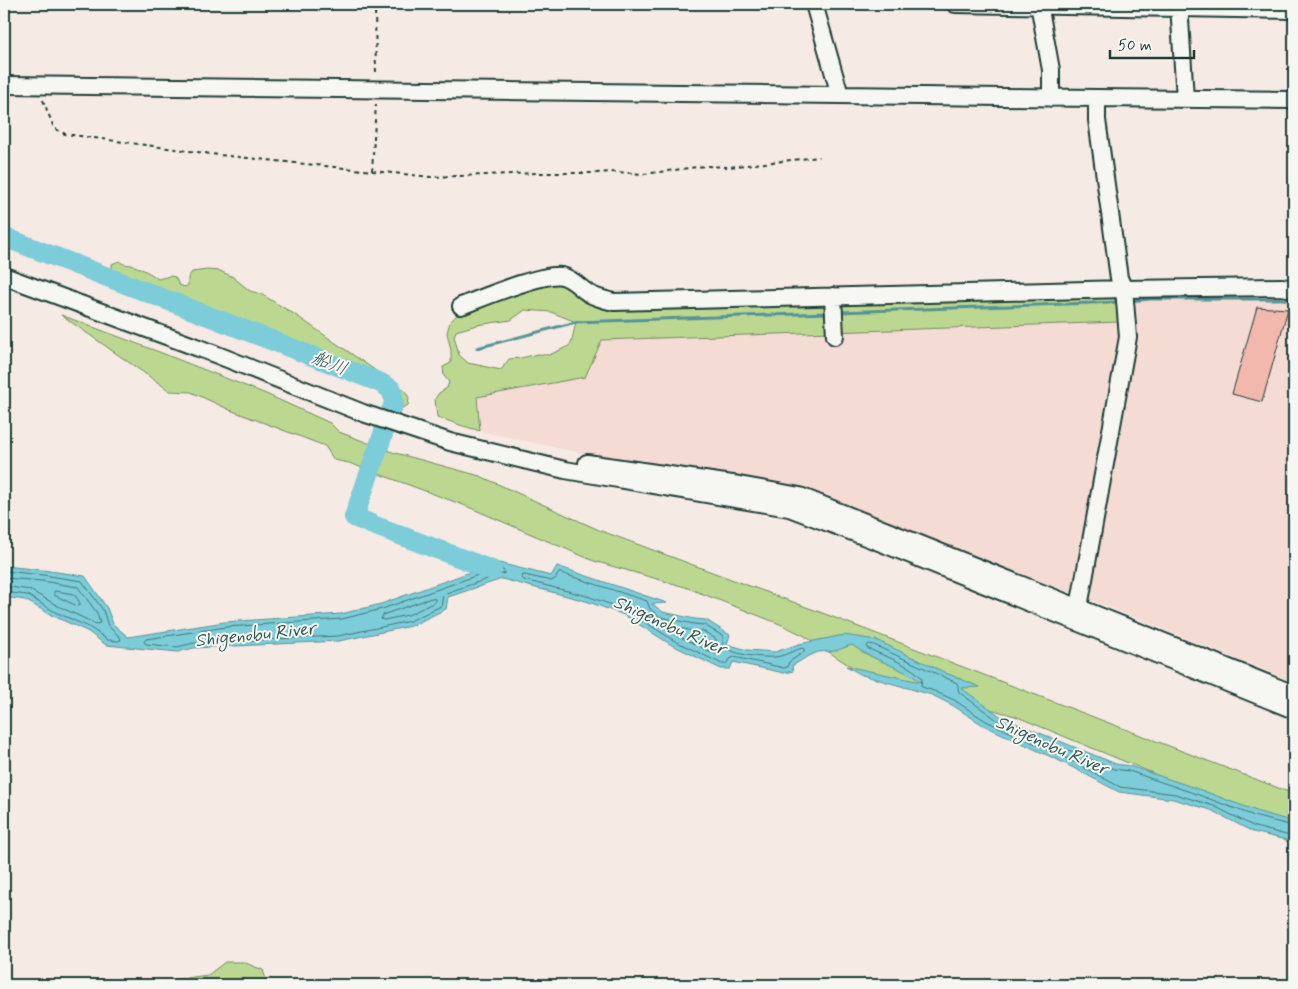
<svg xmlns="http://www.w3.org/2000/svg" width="1298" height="989" font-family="Mynerve,'Klee One',sans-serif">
  <rect width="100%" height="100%" fill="#f5eae4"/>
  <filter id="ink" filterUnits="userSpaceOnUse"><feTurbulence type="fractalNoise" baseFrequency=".02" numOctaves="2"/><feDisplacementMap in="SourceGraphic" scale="10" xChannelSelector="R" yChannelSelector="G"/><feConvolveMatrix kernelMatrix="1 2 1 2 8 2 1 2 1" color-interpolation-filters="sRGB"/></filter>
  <g filter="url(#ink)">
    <path fill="#f4dbd4" d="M1135 299 1280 301 1294 302V682L1084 597 1132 307Z
      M1120 322V346L1071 593 815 493 572 451 480 431 477 397 585 377 602 340Z"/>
    <path fill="#bcd890" stroke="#6e8a62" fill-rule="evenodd" d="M119 261C124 265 125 264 131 265 137 266 154 275 158 279L170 276 175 277 179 285 185 287 188 285V278L192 272 207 270 220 271 233 277 250 291 261 294 294 314 405 391 409 398 408 405 402 408 398 406C396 395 397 392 387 384L321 356 115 276 112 271V264Z
      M554 283H561L587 299 1111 294 1119 306 1120 322 602 340 585 377 477 397 480 431 460 425 437 417 435 399 439 393 447 388 449 382 444 376 443 367 451 363V350L447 333 450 322 459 313ZM525 310 551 312 576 322 571 344 567 347 549 355 538 354 521 358 509 359 501 370 468 363 459 355 454 336 456 331 477 325 511 320Z
      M61 315 159 352 266 394 330 423 339 432 392 452 480 476 599 530 825 614 1294 794V845L1150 772 1015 716 868 675 847 664 803 635 780 624 685 587 594 561 466 506 349 463 334 460 325 446 230 410 191 392 170 391Z
      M225 962H243L263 970 268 985H134L208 975Z"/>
    <path fill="#7cccd9" stroke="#579397" d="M491 561 551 576 557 566 667 603 652 604 663 612 695 619 706 620 730 635 727 644 747 650 775 652 799 644 844 635 876 640 946 673 980 687 961 688 1003 718 1116 764 1130 766 1201 790 1259 812 1294 822V842L1253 832 1211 810 1173 799 1119 792 1066 764 983 725 952 705 932 695 862 675 846 666 921 682C900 666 873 661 852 645L835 651 818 652 805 658 792 666 793 671 784 673 733 662 730 669H721L670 644 624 615 586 601 502 579 448 597 446 609 411 626 339 641 194 648 178 652 106 645 87 631 53 616 25 600 4 597V566L43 570 85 576 107 608 113 624 128 637 225 622 341 614 381 604 476 570Z"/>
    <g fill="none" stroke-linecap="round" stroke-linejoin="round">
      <path stroke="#447676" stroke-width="1" d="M492 567 503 570 505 573 446 593 443 596 441 606 410 621 338 636 194 643 177 647 146 644 144 642 146 639 226 627 342 619 382 609 478 575Z
        M4 571 43 575 82 581 103 610 108 626 120 637 121 640 118 641 108 640 89 627 55 612 27 595 4 592
        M561 573 647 601 650 609 660 617 694 624 704 625 723 636V645C730 655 763 658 775 657 784 656 793 651 802 648L804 649V652L789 662 787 667 784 668 734 657 730 659 726 664H722L673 640 626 610 587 596 524 580 522 578 523 575H525L551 581 555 579 559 573Z
        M4 578 42 581 78 587 97 613 100 623 96 624 58 606 30 590 4 586
        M55 591 74 594 80 603V605L77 606 54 595V593Z
        M432 598 435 599V602L408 615 384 620 381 619 383 615Z
        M671 626 693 631H703L716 639 718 653 715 654 676 635 668 629 669 627Z
        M1294 826 1257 817 1199 795 1129 771 1114 769 1000 722 960 693C957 690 959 686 957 683L874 645 869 644 867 646V648L869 649C882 655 916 667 922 679L921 685 922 687 934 691 954 700 986 721 1068 759 1120 787 1175 794 1214 806 1255 827 1294 837"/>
      <path stroke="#579397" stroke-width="3" d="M1129 301 1151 299H1282L1294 300
        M839 312 1120 302
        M477 348 576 322 828 313"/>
      <path stroke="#7cccd9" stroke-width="20" d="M4 237 330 363 381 383 392 390 394 403 354 517 373 525 492 570"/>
    </g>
    <path fill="#f2b8ae" stroke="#1f3d34" d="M1257 307 1288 309 1262 402 1232 394Z"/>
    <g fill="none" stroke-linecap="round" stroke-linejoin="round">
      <defs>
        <path id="minor" d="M814 4 840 95
          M955 4 1294 10
          M1039 4 1051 70V98
          M1179 4 1185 99
          M4 85 1097 98 1294 100
          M4 276 215 354 363 413 450 442 565 470 789 508 884 544 1294 710
          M833 296 835 336
          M461 306C482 298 544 272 562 276 572 278 580 288 588 293 596 298 605 300 614 302L1124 289 1282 287 1294 289
          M587 463 739 485 800 496 1294 694
          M1079 607 1128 337 1124 289 1119 278 1097 120V98"/>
      </defs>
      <use href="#minor" stroke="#1f3d34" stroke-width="20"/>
      <path stroke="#1f3d34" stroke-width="2" stroke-dasharray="4 4" stroke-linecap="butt" d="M375 4 376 76
        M43 100 54 128 65 134 219 155 431 177 538 173H593L616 172 644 174 705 166 728 167 819 157
        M372 171 376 104"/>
      <use href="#minor" stroke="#f6f6f2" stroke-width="16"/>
    </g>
  </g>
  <g text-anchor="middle" stroke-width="4" stroke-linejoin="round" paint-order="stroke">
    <g font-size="18" font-style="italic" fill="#325a55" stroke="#f6f6f2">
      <text transform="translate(330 363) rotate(22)" y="6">船川</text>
      <text transform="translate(670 625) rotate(24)" y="6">Shigenobu River</text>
      <text transform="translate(255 634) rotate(-6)" y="6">Shigenobu River</text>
      <text transform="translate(1052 745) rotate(24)" y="6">Shigenobu River</text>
    </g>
  </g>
  <rect width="1298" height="989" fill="none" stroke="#f6f6f2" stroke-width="20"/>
  <rect x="10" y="10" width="1278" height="969" fill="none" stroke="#1f3d34" stroke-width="2" filter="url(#ink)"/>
  <path d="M1110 50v8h84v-8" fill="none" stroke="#1f3d34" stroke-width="2.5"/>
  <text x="1118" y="50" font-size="15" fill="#1f3d34" stroke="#f6f6f2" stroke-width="4" paint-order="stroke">50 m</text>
</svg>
